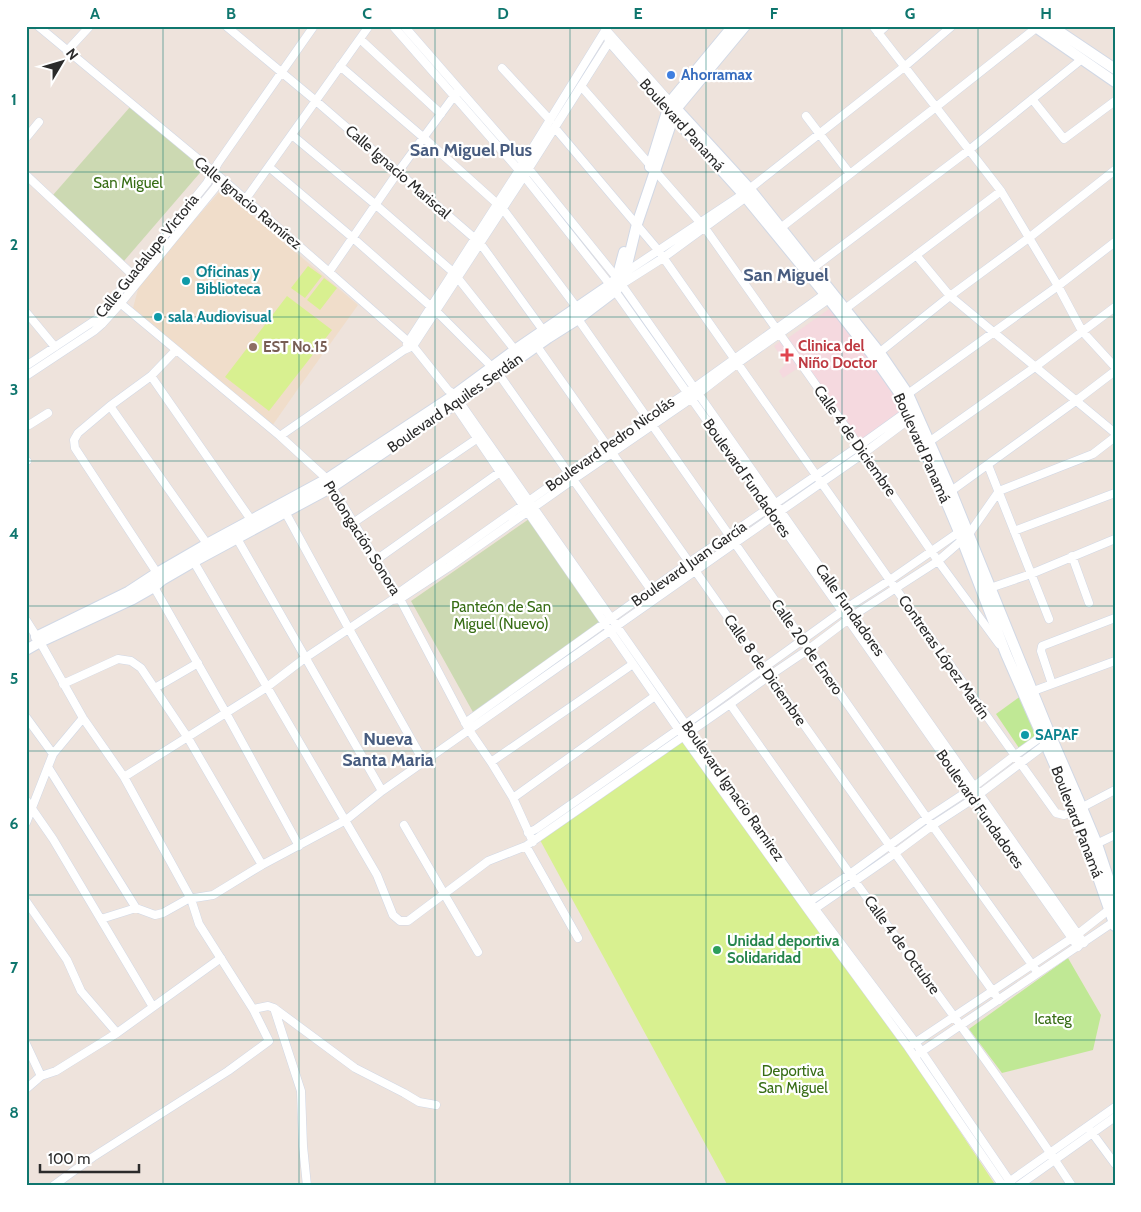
<svg xmlns="http://www.w3.org/2000/svg" width="1141" height="1212" font-family="Cabin,sans-serif">
  <rect width="100%" height="100%" fill="#eee3dc"/>
  <path fill="#f0ddca" d="M221 190 260 222 358 305 300 386 272 426 133 308 140 282Z"/>
  <path fill="#f5d9df" d="M832 307 906 409 861 442 788 338Z
    M783 339 801 366 783 378 779 371 786 364 774 346Z"/>
  <path fill="#c0e895" d="M1022 695 1039 734 1019 748 996 714Z
    M1068 958 1101 1015 1093 1050 1002 1073 969 1029Z"/>
  <path fill="#ccd9b2" d="M130 107 205 167 124 261 53 195Z
    M529 519 603 622 474 714 411 601Z"/>
  <path fill="#d8f090" d="M308 266 322 276 305 298 291 288Z
    M324 278 337 288 320 310 307 300Z
    M287 296 332 330 269 411 225 377Z
    M683 738 912 1059 996 1186H728L540 840Z"/>
  <g fill="none" stroke-linecap="round" stroke-linejoin="round">
    <defs>
      <path id="minor" d="M38 26 221 178 329 272 413 346 448 390 454 394 815 909 915 1042 1013 1186
        M226 26 316 101 480 243 545 333
        M393 26 524 176 615 291 842 611 1078 947
        M404 26 529 169 617 278 1084 943
        M873 26 1001 191 1058 286 1082 331 1115 367
        M606 29 609 42 668 110
        M607 31 670 102
        M878 33 886 26
        M360 39 441 114
        M67 51 90 26
        M340 66 424 138 503 209 577 308
        M502 68 550 120
        M581 86 705 228 859 446 938 561 999 644
        M1032 99 1064 139 1115 101
        M806 116 850 174
        M555 128 658 250 896 589 1056 813 1064 815 1075 811 1115 790
        M292 135 376 205 453 272 515 350
        M26 138 39 122
        M269 167 353 238 436 311 498 373 651 590
        M26 175 136 278
        M245 200 369 26
        M778 230 936 107 1036 28
        M916 255 950 296 1115 433
        M809 271 969 150 1082 59
        M329 272 398 172 457 92
        M623 274 743 194 904 67 952 26
        M622 284 663 258 749 195
        M114 298 280 436 327 479 400 599 469 730 491 762 513 798 533 842
        M26 312 55 347
        M841 312 1001 191
        M578 319 927 818 1038 973
        M534 342 763 667 999 1000
        M407 344 519 170 606 29
        M875 356 950 296 1030 237 1115 170
        M26 366 97 319 207 183 218 163 314 26
        M26 376 94 331 102 324 120 304 215 188 221 178
        M151 376 254 524
        M905 396 1058 286 1115 242
        M452 401 500 472 683 736 810 913 908 1047 1003 1186
        M110 406 210 548
        M26 424 29 425 48 413
        M280 436 404 350 413 346 524 176 609 42
        M926 444 1035 367 1115 307
        M26 460 27 461
        M988 465 1049 619
        M947 494 1077 400 1115 371
        M283 508 349 629 424 762
        M353 523 478 438
        M1014 531 1115 493
        M235 535 382 791
        M1072 556 1089 603
        M191 557 377 875 393 915 400 921H408L488 861 526 846 730 704 769 676 809 649 854 615 938 561 969 534 999 491 1093 454 1115 437
        M376 560 500 472
        M159 576 75 448 74 440 78 433 110 406 151 376 176 350
        M154 587 226 713 299 846
        M990 588 1031 574 1115 539
        M395 596 397 594 608 445 694 388 829 291
        M26 620 40 642 83 718 124 777 191 899 199 924 253 1009 269 1041 228 1071 93 1157 53 1186
        M63 684 118 659 131 661 141 668 188 738 262 865
        M1052 684 1041 651 1042 646 1115 618
        M155 688 198 663
        M1028 693 1115 661
        M730 704C772 764 814 824 857 884 930 984 1004 1082 1072 1186
        M26 717 53 754
        M465 723 690 562 859 446 912 408
        M491 762 633 664
        M48 767 136 908 155 915 163 913 188 899 213 895 262 865 346 820 382 791 735 543 864 453 915 415
        M124 777 267 687 305 658 392 600 400 599 449 567 574 479 698 394 738 363 833 296
        M513 798 655 696
        M26 800 53 839 153 1007
        M26 823 53 754 83 718
        M404 825 478 952
        M528 833 536 829 679 729 848 607 890 580 962 530
        M526 846 578 938
        M1092 846 1115 835
        M26 901 67 960 81 991 117 1033
        M806 904 850 874 927 818 968 791 1014 756 1045 734
        M813 910 894 854 933 825 973 799 1050 741
        M101 919 136 908
        M274 1008 301 1091 303 1146 307 1186
        M253 1009 268 1006 274 1008 355 1068 404 1093 419 1102 436 1105
        M26 1044 41 1076
        M913 1044 1078 934 1115 905
        M918 1054 1115 921
        M26 1089 41 1076 56 1071 117 1033 221 958
        M1090 1130 1115 1164
        M26 1184 27 1186
        M1006 1184 1115 1107
        M1018 1186 1115 1117"/>
      <path id="tertiary" d="M1034 26 1115 82
        M1051 26 1115 69
        M674 106 749 188 880 353 908 394 951 491 1049 732 1082 808 1097 844 1115 898
        M670 113 743 194 825 294 874 357 902 397 959 532 1006 654 1075 811 1115 926
        M650 167 670 102 733 26
        M36 637 128 592 157 573 207 544 327 479 450 398 515 350 610 285 617 278 624 252
        M26 650 40 642 133 599 154 587 162 580 193 562 332 487 455 404 548 338 578 319 615 291 622 284 625 273 637 224 676 109 745 26"/>
    </defs>
    <use href="#minor" stroke="#d1d8e5" stroke-width="9"/>
    <use href="#tertiary" stroke="#d1d8e5" stroke-width="12"/>
    <use href="#minor" stroke="#fff" stroke-width="8"/>
    <use href="#tertiary" stroke="#fff" stroke-width="10"/>
  </g>
  <path fill="none" stroke="#0f766e" stroke-width="1" stroke-opacity="0.55" d="M163 26V1186M299 26V1186M435 26V1186M570 26V1186M706 26V1186M842 26V1186M978 26V1186M26 172H1115M26 317H1115M26 461H1115M26 606H1115M26 751H1115M26 895H1115M26 1040H1115"/>
  <circle fill="#3f7fe0" stroke="#fff" stroke-width="2" cx="671" cy="75" r="5"/>
  <g fill="#0f9aa8" stroke="#fff" stroke-width="2">
    <circle cx="186" cy="281" r="5"/>
    <circle cx="158" cy="317" r="5"/>
    <circle cx="1025" cy="735" r="5"/>
  </g>
  <circle fill="#8d6e63" stroke="#fff" stroke-width="2" cx="253" cy="347" r="5"/>
  <path fill="#e0444e" stroke="#fff" stroke-width="2" d="M784.5 347.5h5v5h5v5h-5v5h-5v-5h-5v-5h5z"/>
  <circle fill="#2e9e5b" stroke="#fff" stroke-width="2" cx="717" cy="950" r="5"/>
  <g text-anchor="middle" stroke-width="4.5" stroke-linejoin="round" paint-order="stroke">
    <g font-size="15" font-weight="bold" fill="#366cbe" stroke="#fff" text-anchor="start">
      <text x="681" y="80">Ahorramax</text>
    </g>
    <g font-size="15" fill="#2b2b2b" stroke="#fff">
      <text transform="translate(682 125) rotate(48)" y="5">Boulevard Panamá</text>
      <text transform="translate(398 172) rotate(41)" y="5">Calle Ignacio Mariscal</text>
      <text transform="translate(248 203) rotate(40)" y="5">Calle Ignacio Ramírez</text>
      <text transform="translate(147 256) rotate(-51)" y="5">Calle Guadalupe Victoria</text>
      <text transform="translate(455 403) rotate(-35)" y="5">Boulevard Aquiles Serdán</text>
      <text transform="translate(855 441) rotate(55)" y="5">Calle 4 de Diciembre</text>
      <text transform="translate(610 444) rotate(-35)" y="5">Boulevard Pedro Nicolás</text>
      <text transform="translate(922 448) rotate(66)" y="5">Boulevard Panamá</text>
      <text transform="translate(747 478) rotate(55)" y="5">Boulevard Fundadores</text>
      <text transform="translate(362 538) rotate(58)" y="5">Prolongación Sonora</text>
      <text transform="translate(689 564) rotate(-35)" y="5">Boulevard Juan García</text>
      <text transform="translate(850 610) rotate(55)" y="5">Calle Fundadores</text>
      <text transform="translate(807 647) rotate(55)" y="5">Calle 20 de Enero</text>
      <text transform="translate(944 657) rotate(55)" y="5">Contreras López Martín</text>
      <text transform="translate(765 670) rotate(55)" y="5">Calle 8 de Diciembre</text>
      <text transform="translate(733 791) rotate(55)" y="5">Boulevard Ignacio Ramirez</text>
      <text transform="translate(980 809) rotate(55)" y="5">Boulevard Fundadores</text>
      <text transform="translate(1077 822) rotate(69)" y="5">Boulevard Panamá</text>
      <text transform="translate(902 945) rotate(54)" y="5">Calle 4 de Octubre</text>
    </g>
    <g font-size="15" fill="#376d15" stroke="#fff">
      <text x="128" y="188">San Miguel</text>
      <text x="501" y="612">Panteón de San<tspan x="501" dy="17">Miguel (Nuevo)</tspan></text>
      <text x="1053" y="1024">Icateg</text>
      <text x="793" y="1076">Deportiva<tspan x="793" dy="17">San Miguel</tspan></text>
    </g>
    <g font-size="15" font-weight="bold" fill="#0d838f" stroke="#fff" text-anchor="start">
      <text x="196" y="277">Oficinas y<tspan x="196" dy="17">Biblioteca</tspan></text>
      <text x="168" y="322">sala Audiovisual</text>
      <text x="1035" y="740">SAPAF</text>
    </g>
    <g font-size="15" font-weight="bold" fill="#be3a42" stroke="#fff" text-anchor="start">
      <text x="798" y="351">Clinica del<tspan x="798" dy="17">Niño Doctor</tspan></text>
    </g>
    <g font-size="15" font-weight="bold" fill="#785e54" stroke="#fff" text-anchor="start">
      <text x="263" y="352">EST No.15</text>
    </g>
    <g font-size="15" font-weight="bold" fill="#27864d" stroke="#fff" text-anchor="start">
      <text x="727" y="946">Unidad deportiva<tspan x="727" dy="17">Solidaridad</tspan></text>
    </g>
    <g font-size="18" font-weight="bold" fill="#485c7f" stroke="#fff">
      <text x="471" y="156">San Miguel Plus</text>
      <text x="786" y="281">San Miguel</text>
      <text x="388" y="745">Nueva<tspan x="388" dy="21">Santa Maria</tspan></text>
    </g>
  </g>
  <rect width="1141" height="1212" fill="none" stroke="#ffffff" stroke-width="55"/>
  <g transform="translate(62 62) rotate(52)" stroke="#ffffff" stroke-width="4" paint-order="stroke">
  <path d="M0-4L9 19L0 12L-9 19Z" fill="#2b2b2b"/>
  <text y="-8" font-size="14" font-weight="bold" text-anchor="middle" fill="#2b2b2b">N</text>
  </g>
  <path d="M40 1164v8h99v-8" fill="none" stroke="#2b2b2b" stroke-width="2.5"/>
  <text x="48" y="1164" font-size="15" fill="#2b2b2b" stroke="#ffffff" stroke-width="4" paint-order="stroke">100 m</text>
  <rect x="28" y="28" width="1086" height="1156" fill="none" stroke="#0f766e" stroke-width="2"/>
  <g font-size="16" text-anchor="middle" font-weight="bold" fill="#0f766e">
    <text x="95" y="19">A</text>
    <text x="231" y="19">B</text>
    <text x="367" y="19">C</text>
    <text x="503" y="19">D</text>
    <text x="638" y="19">E</text>
    <text x="774" y="19">F</text>
    <text x="910" y="19">G</text>
    <text x="1046" y="19">H</text>
    <text x="14" y="105">1</text>
    <text x="14" y="250">2</text>
    <text x="14" y="395">3</text>
    <text x="14" y="539">4</text>
    <text x="14" y="684">5</text>
    <text x="14" y="829">6</text>
    <text x="14" y="973">7</text>
    <text x="14" y="1118">8</text>
  </g>
</svg>
